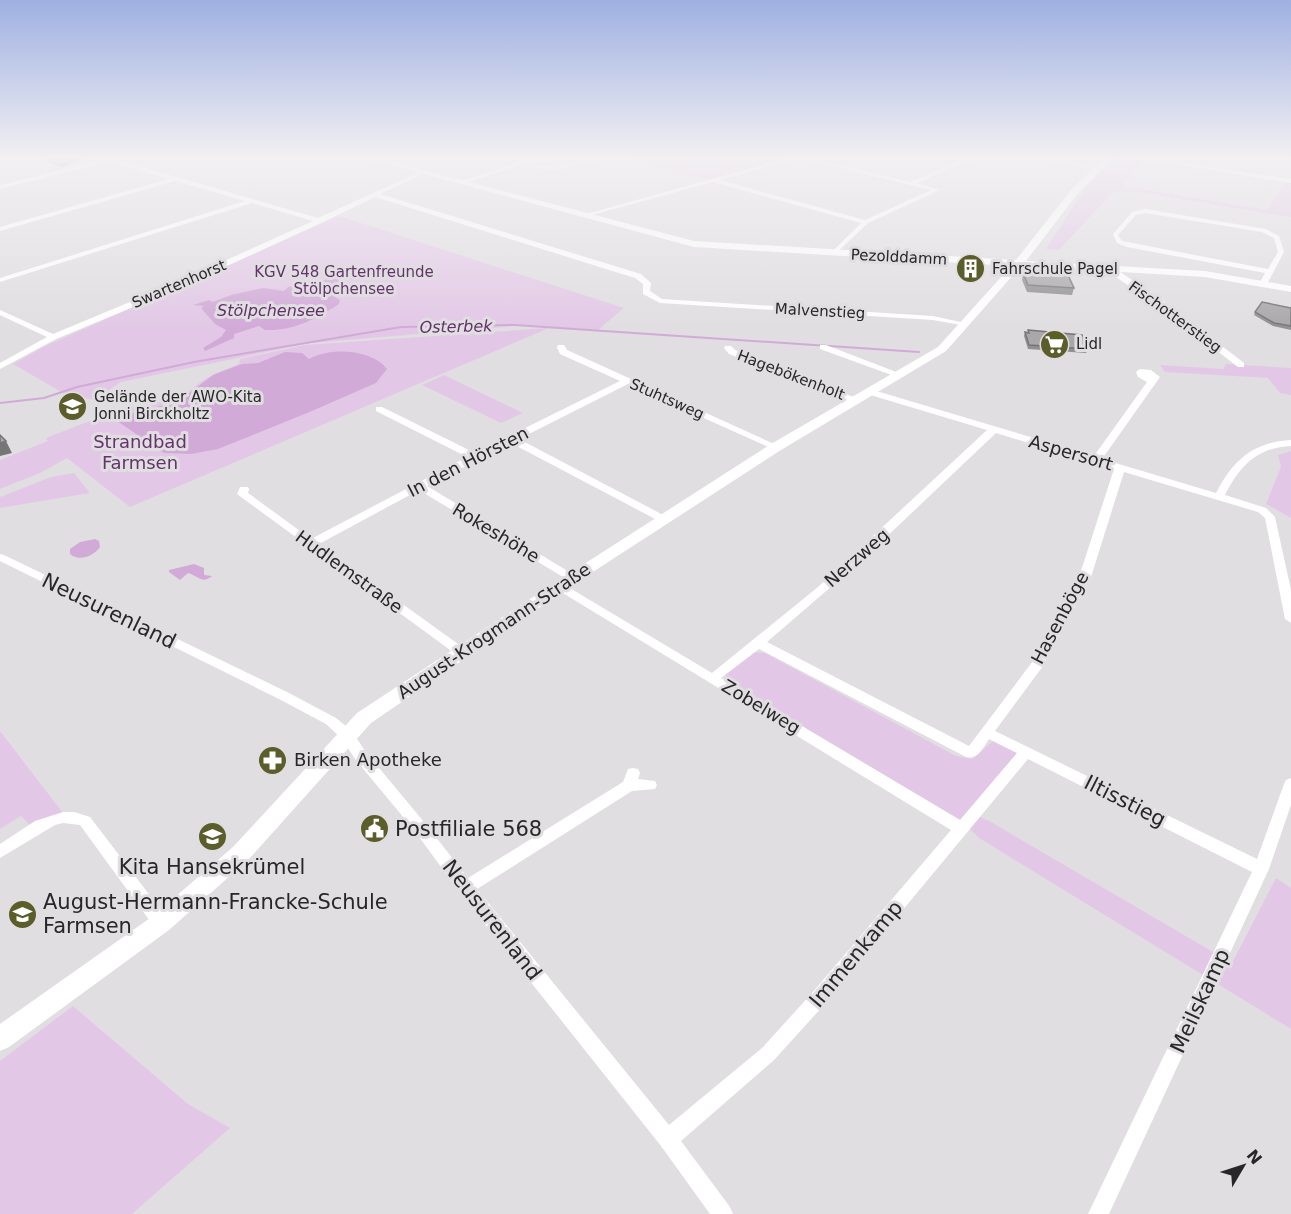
<svg xmlns="http://www.w3.org/2000/svg" width="1291" height="1214" font-family="'DejaVu Sans',sans-serif">
  <rect width="100%" height="100%" fill="#e1dee1"/>
  <path fill="#e2c8e6" d="M628 159H786L711 180Z
    M1115 159 1143 160 1123 186 1267 210 1286 182 1291 183V217L1138 192H1113L1059 250 1046 249 1086 187Z
    M339 216 624 308 598 330 527 325 310 343 121 382 94 400 63 393 13 364 43 347Z
    M549 328 130 507 67 458 40 473 0 489V460L48 441 46 438 118 410 184 397C199 379 218 372 239 364L240 359 305 345Z
    M1226 364 1291 368V395L1280 393 1268 378 1165 372 1160 365 1223 369Z
    M444 375 523 413 501 423 422 385Z
    M1291 451V518L1266 504 1281 467 1278 455Z
    M74 473 90 493 0 508V497L51 477Z
    M754 652 765 653 956 756 972 759 993 741 1018 754 973 814 991 822 1232 963 1276 878 1291 888V1029L979 838 962 821 726 681V673Z
    M0 731 63 813 34 829 21 816 0 829Z
    M73 1006 188 1104 230 1128 132 1214H0V1061Z"/>
  <path fill="#d2aad8" d="M339 275 347 277 335 297 340 300 339 304C316 319 294 331 265 330L259 326 234 334V338L205 351 203 348 221 337 226 330 215 324 201 308 204 306 193 305 209 300 213 302 231 295 263 288 284 291 288 287 325 280Z
    M285 352 302 353 309 359C330 347 372 349 387 369L376 383 312 411 218 449 191 454 164 453 117 421 140 410 176 403 213 375 242 364 258 363Z
    M95 539 99 541 100 547C94 556 79 562 70 554V549L80 542Z
    M194 564 204 568V575L212 576C202 585 197 575 188 573L180 580 169 572V570Z"/>
  <g fill="none" stroke-linecap="round" stroke-linejoin="round">
    <path stroke="#d2aad8" stroke-width="2" d="M0 403 44 398 77 387 194 362 401 327 515 325 919 352"/>
    <path fill="#fff" fill-rule="evenodd" d="M105 159H115L318 218 424 170 426 173 380 194 641 274 651 283 650 291 662 299 933 316 970 324 966 326 933 320 660 303 643 294V284L635 278 375 197 323 222 179 288 56 339 0 369V363L47 337 0 315V310L53 334 173 284 313 221 252 203 0 282V278L245 201 175 181 0 231V227L169 179 108 162 0 189V185Z
      M518 159H554L565 165 595 159H606L552 170 542 169 525 164 464 183 459 182 521 161ZM549 161 558 166H542L532 162Z
      M784 159H794L719 180 865 220 931 190 803 159H813L910 182 964 159H972L917 183 940 190 868 223 834 255 831 253 861 223 713 182 588 216 583 215Z
      M1047 159H1058L1099 169 1096 171Z
      M1143 159H1157L1291 179V183Z
      M1145 209 1266 229 1279 236 1284 252 1266 286H1263L1259 284 1265 273 1127 247 1117 243 1113 234 1132 212ZM1145 213 1262 232 1274 238 1278 252 1268 269 1122 241 1118 235 1136 215Z
      M1107 267H1113L1166 303 1244 363V367H1238L1160 307 1107 271Z
      M558 345H564L567 350 781 447 779 449H773L628 384 519 439 667 517 668 519 667 521H659L511 443 427 486 576 576 578 578 576 580H568L419 490 319 544 465 649 467 652 465 655H457L237 494 240 487H248L249 489 248 493 311 539 467 457 376 411V407H382L475 453 620 381 560 354 557 347Z
      M820 345H826L904 375 897 377 820 349Z
      M725 346H731L735 350 861 400 859 402H853L729 354 724 348Z
      M1140 369 1151 370 1160 377 1102 459 1216 493C1233 460 1253 442 1291 440V446C1256 448 1240 466 1225 495L1266 508 1275 517 1291 590V623L1285 619 1265 518 1258 512 1124 472 1091 577 1043 666 995 731 1257 859 1284 784 1286 780 1291 778V805L1269 869 1109 1214H1088L1252 872 1028 759 824 1005 774 1060 681 1141 730 1207 733 1214H710L661 1146 460 893 414 830 355 759 342 739 326 724 279 699 0 561V554L4 555 289 693 336 718 352 731 365 751 424 822 468 878 623 782 628 769 633 768 638 769 640 773 638 779 655 781 657 785 655 789 632 791 477 889 669 1125 762 1048 812 993 951 830 553 587 559 583 563 584 712 673 818 587 987 430 867 394V390H873L1094 456 1147 382 1138 377 1136 372ZM996 433 1114 469 1079 577 1033 661 969 746 767 642 861 561ZM759 649 966 757C978 760 983 748 989 739L1017 753 960 820 721 678Z
      M63 812H74L90 817 167 918 169 923 167 928 161 930 155 928 80 825 63 823 55 825 0 858V844L35 821Z"/>
    <path fill="#fff" fill-rule="evenodd" d="M368 159H381L694 241 1016 260 1072 189 1104 159H1112L1078 193 1026 261 1205 271 1291 286V292L1205 277 1021 266 946 351 781 450 565 590 371 723 249 859 169 930 9 1047 0 1051V1024L153 916 233 847 357 713 553 584 771 444 938 347 1011 266 694 247Z"/>
  </g>
  <path fill="#919092" d="M41 159H85L61 167Z
    M1040 270 1053 274 1074 288 1072 295 1027 292 1022 280 1023 273 1039 274Z
    M1291 308V330L1273 326 1254 315 1255 312Z
    M1028 330 1088 349 1086 353 1028 349 1024 336 1025 332H1028Z"/>
  <path fill="#767577" d="M77 159H85L61 167 60 165Z
    M6 441 12 453 0 456V443Z"/>
  <path fill="#a9a7aa" stroke="#767577" stroke-width="1.5" d="M47 159H77L60 165Z
    M1040 270H1051L1053 274 1068 275 1074 288 1028 285 1023 273 1041 274Z
    M1262 302 1291 308V326L1274 323 1255 312Z
    M1028 330 1082 335 1088 349 1029 345 1025 332 1029 333Z
    M0 435 6 441 0 443Z"/>
  <linearGradient id="sky" x2="0" y2="1"><stop stop-color="#9fb0e2"/><stop offset="0.48" stop-color="#f2f0f2"/><stop offset="1" stop-color="#f2f0f2" stop-opacity="0"/></linearGradient>
  <rect width="1291" height="329" fill="url(#sky)"/>
  <defs>
    <symbol id="building-disc" viewBox="-11 -11 22 22"><circle r="9.5" fill="#5b5d2b" stroke="#e1dee1"/><path d="M-4-6H4V6H1V3H-1V6H-4ZM-2.5-4.3h1.7v1.8h-1.7ZM.8-4.3h1.7v1.8H.8ZM-2.5-1h1.7V.8h-1.7ZM.8-1h1.7V.8H.8Z" fill="#fff"/></symbol>
    <symbol id="supermarket-disc" viewBox="-11 -11 22 22"><circle r="9.5" fill="#5b5d2b" stroke="#e1dee1"/><path d="M-6-5.5h2.5l.6 2H6L4.5 2H-2.5L-4.4-4H-6ZM-1.5 3.2a1.3 1.3 0 1 0 .1 0ZM3 3.2a1.3 1.3 0 1 0 .1 0Z" fill="#fff"/></symbol>
    <symbol id="school-disc" viewBox="-11 -11 22 22"><circle r="9.5" fill="#5b5d2b" stroke="#e1dee1"/><path d="M0-5L7-2L0 1L-7-2ZM-4 1L0 2.5L4 1V4Q0 6-4 4Z" fill="#fff"/></symbol>
    <symbol id="pharmacy-disc" viewBox="-11 -11 22 22"><circle r="9.5" fill="#5b5d2b" stroke="#e1dee1"/><path d="M-2-6h4v4h4v4h-4v4h-4v-4h-4v-4h4Z" fill="#fff"/></symbol>
    <symbol id="civic-disc" viewBox="-11 -11 22 22"><circle r="9.5" fill="#5b5d2b" stroke="#e1dee1"/><path d="M-.6-6.5H3V-4.5H.6V-3L4-1V1h2V6H-6V1h2V-1L-.6-3ZM-1.2 2.5V6h2.4V2.5Z" fill="#fff"/></symbol>
  </defs>
  <g fill-rule="evenodd">
    <use href="#building-disc" x="954" y="252" width="33" height="33"/>
    <use href="#supermarket-disc" x="1038" y="328" width="33" height="33"/>
    <use href="#school-disc" x="56" y="390" width="33" height="33"/>
    <use href="#pharmacy-disc" x="256" y="744" width="33" height="33"/>
    <use href="#civic-disc" x="358" y="812" width="33" height="33"/>
    <use href="#school-disc" x="196" y="820" width="33" height="33"/>
    <use href="#school-disc" x="6" y="898" width="33" height="33"/>
  </g>
  <g text-anchor="middle" stroke-width="6" stroke-linejoin="round" paint-order="stroke">
    <g font-size="15" fill="#282728" stroke="#e1dee1">
      <text transform="translate(899 257) rotate(3)" y="5">Pezolddamm</text>
      <text transform="translate(179 284) rotate(-23)" y="5">Swartenhorst</text>
      <text transform="translate(820 311) rotate(3)" y="5">Malvenstieg</text>
      <text transform="translate(1175 317) rotate(36)" y="5">Fischotterstieg</text>
      <text transform="translate(791 375) rotate(21)" y="5">Hagebökenholt</text>
      <text transform="translate(667 399) rotate(24)" y="5">Stuhtsweg</text>
    </g>
    <g font-size="15" fill="#282728" stroke="#e1dee1" text-anchor="start">
      <text x="992" y="274">Fahrschule Pagel</text>
      <text x="1076" y="349">Lidl</text>
      <text x="94" y="402">Gelände der AWO-Kita<tspan x="94" dy="17">Jonni Birckholtz</tspan></text>
    </g>
    <g font-size="15" fill="#63336b" stroke="#e1dee1">
      <text x="344" y="277">KGV 548 Gartenfreunde<tspan x="344" dy="17">Stölpchensee</tspan></text>
    </g>
    <g font-size="16" font-style="italic" fill="#62316a" stroke="#e1dee1">
      <text x="271" y="316">Stölpchensee</text>
      <text transform="translate(456 326) rotate(-1)" y="6">Osterbek</text>
    </g>
    <g font-size="18" fill="#63336b" stroke="#e1dee1">
      <text x="140" y="448">Strandbad<tspan x="140" dy="21">Farmsen</tspan></text>
    </g>
    <g font-size="18" fill="#282728" stroke="#e1dee1">
      <text transform="translate(1071 453) rotate(16)" y="6">Aspersort</text>
      <text transform="translate(468 462) rotate(-27)" y="6">In den Hörsten</text>
      <text transform="translate(496 533) rotate(31)" y="6">Rokeshöhe</text>
      <text transform="translate(857 558) rotate(-41)" y="6">Nerzweg</text>
      <text transform="translate(349 572) rotate(36)" y="6">Hudlemstraße</text>
      <text transform="translate(1060 618) rotate(-62)" y="6">Hasenböge</text>
      <text transform="translate(494 631) rotate(-34)" y="6">August-Krogmann-Straße</text>
      <text transform="translate(761 707) rotate(31)" y="6">Zobelweg</text>
    </g>
    <g font-size="18" fill="#282728" stroke="#e1dee1" text-anchor="start">
      <text x="294" y="766">Birken Apotheke</text>
    </g>
    <g font-size="21" fill="#282728" stroke="#e1dee1">
      <text transform="translate(109 611) rotate(26)" y="7">Neusurenland</text>
      <text transform="translate(1125 801) rotate(27)" y="7">Iltisstieg</text>
      <text transform="translate(492 920) rotate(52)" y="7">Neusurenland</text>
      <text transform="translate(856 954) rotate(-50)" y="7">Immenkamp</text>
      <text transform="translate(1200 1001) rotate(-65)" y="7">Meilskamp</text>
    </g>
    <g font-size="21" fill="#282728" stroke="#e1dee1" text-anchor="start">
      <text x="395" y="836">Postfiliale 568</text>
      <text x="212" y="874" text-anchor="middle">Kita Hansekrümel</text>
      <text x="43" y="909">August-Hermann-Francke-Schule<tspan x="43" dy="24">Farmsen</tspan></text>
    </g>
  </g>
  <g transform="translate(1243 1166) rotate(51)" stroke="#e1dee1" stroke-width="4.5" paint-order="stroke">
  <path d="M0-4.5L10 22L0 15L-10 22Z" fill="#282728"/>
  <text y="-9" font-size="16" font-weight="bold" text-anchor="middle" fill="#282728">N</text>
  </g>
</svg>
